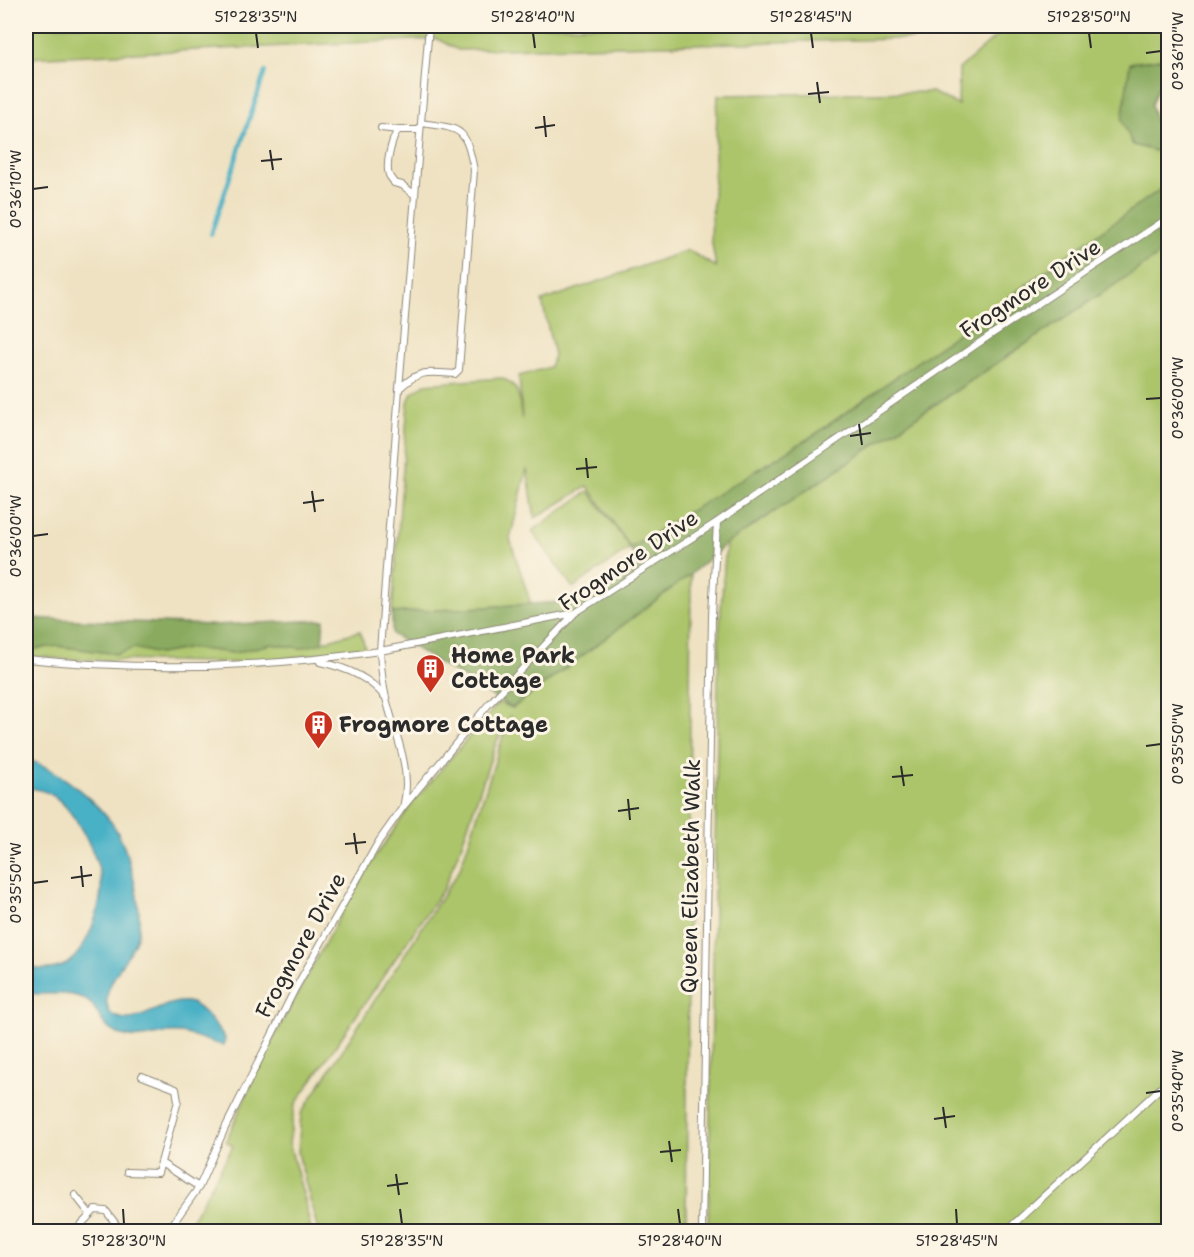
<svg xmlns="http://www.w3.org/2000/svg" width="1194" height="1257" font-family="'Shantell Sans',sans-serif">
  <rect width="100%" height="100%" fill="#fcf5e5"/>
  <filter id="ink" filterUnits="userSpaceOnUse"><feTurbulence type="fractalNoise" baseFrequency=".0167" numOctaves="2"/><feDisplacementMap in="SourceGraphic" scale="12" xChannelSelector="R" yChannelSelector="G"/><feConvolveMatrix kernelMatrix="1 2 1 2 8 2 1 2 1" color-interpolation-filters="sRGB"/></filter>
  <filter id="wash" filterUnits="userSpaceOnUse"><feTurbulence type="fractalNoise" baseFrequency=".008" numOctaves="4" result="noise"/><feDisplacementMap in="SourceGraphic" scale="24" xChannelSelector="R" yChannelSelector="G"/><feGaussianBlur stdDeviation="1.35" result="paint"/><feColorMatrix in="noise" values="0 0 0 0 0 0 0 0 0 0 0 0 0 0 0 0 0 1.4 0 .05"/><feComposite in="paint" operator="in"/></filter>
  <g filter="url(#wash)">
    <rect width="100%" height="100%" fill="#efe2c2"/>
    <path fill="#acc56b" stroke="#6c784b" stroke-width="1.5" d="M26 26H964L937 38 458 50 437 39 26 58Z
      M1008 26H1168V58L1130 63 1133 145 1168 154V184L814 435 633 551 588 486 535 518 527 469 510 539 531 604 392 613 408 402 412 393 425 384 501 378C523 386 518 401 522 419L519 376 550 367 554 355 542 301 688 250 716 267 711 238 718 95 932 92 958 105 959 69Z
      M1168 84V118H1161L1160 85Z
      M1168 249V1231L708 1232 719 634 726 544Z
      M589 491 630 548 573 588 532 531Z
      M691 574 686 1231H318L298 1153 301 1114 460 869 510 715 496 743 461 846 444 888 295 1105 289 1143 305 1201 311 1231 181 1232 194 1216 233 1146 226 1141 263 1058 338 919 373 860 414 801 498 703 513 708Z
      M360 631 365 647 258 663 62 659 26 655V648L33 649 57 646 117 654 134 647 159 654 191 648 234 653 271 644 301 648Z"/>
    <path fill="#89aa5f" stroke="#5a6a45" stroke-width="1.5" d="M1168 58V79L1161 80 1151 105 1158 131 1168 130V154L1133 145 1122 121 1130 63Z
      M1168 184V249L726 544 691 574 512 708 392 634V613L592 600 639 567 630 548 814 435Z
      M26 618 214 625 324 620 322 643 301 648 271 644 234 653 191 648 159 654 134 648 117 654 58 646 33 649 26 648Z"/>
    <path fill="#48b1c6" stroke="#3a6e78" stroke-width="1.5" d="M26 760C55 765 104 807 118 833 130 857 141 901 139 927 137 957 93 987 111 1014 137 1031 161 998 188 1002 200 1004 218 1028 225 1038L224 1045C208 1043 195 1034 179 1033 152 1031 144 1044 116 1033 103 1028 100 1015 92 1005 76 988 46 996 26 993V967C38 969 50 971 62 966 86 956 103 906 101 882 99 857 74 808 52 795 44 790 34 789 26 787Z"/>
    <g fill="none" stroke-linecap="round" stroke-linejoin="round">
      <path stroke="#48b1c6" stroke-width="4" d="M211 234 265 72"/>
    </g>
  </g>
  <g filter="url(#ink)">
    <g fill="none" stroke-linecap="round" stroke-linejoin="round">
      <defs>
        <path id="service" d="M381 128 398 130
          M415 195 402 185 394 183C393 180 390 178 389 175 385 164 392 139 398 130H420
          M399 389C419 369 429 372 455 374L459 370 474 170C465 127 463 129 421 123
          M26 659C144 671 263 668 380 651L399 389 429 26
          M320 662C344 667 368 676 384 696
          M404 803C412 767 394 732 386 698 382 682 381 667 380 651L575 613
          M161 1163 199 1187
          M127 1172 158 1173 178 1101 176 1089 142 1076
          M75 1195 90 1214
          M74 1232 95 1210 106 1211 122 1232
          M167 1232 199 1187 225 1128 295 989 379 841 403 807 488 705 575 613 717 522 989 336 1168 218
          M702 1232 712 615 717 522
          M1005 1232 1168 1081"/>
      </defs>
      <use href="#service" stroke="#8d8676" stroke-width="8"/>
      <use href="#service" stroke="#fff" stroke-width="6"/>
    </g>
  </g>
  <path fill="none" stroke="#2b2b2b" stroke-width="2" d="M256 33 258 48M533 33 535 48M811 33 813 48M1089 33 1091 48M1146 53 1161 51M817 82 820 103M808 94 829 92M544 116 546 137M535 128 555 125M270 150 273 170M261 161 282 159M33 189 48 187M1146 399 1161 398M859 424 862 445M850 436 871 433M586 458 588 478M576 469 597 467M312 491 315 512M303 503 324 500M33 536 48 534M1146 746 1161 744M901 766 904 786M892 777 913 775M628 799 630 820M618 811 639 808M354 833 357 854M345 844 366 842M81 866 83 887M71 878 92 875M33 883 48 881M1146 1093 1161 1091M943 1107 946 1128M934 1119 955 1116M669 1141 672 1162M660 1152 681 1150M396 1174 399 1195M387 1186 408 1183M123 1209 124 1224M400 1209 402 1224M678 1209 680 1224M956 1209 957 1224"/>
  <defs>
    <symbol id="building-pin" viewBox="-11 -11 22 30"><path d="M0 17L-7.5 6A9.5 9.5 0 1 1 7.5 6Z" fill="#c8321e" stroke="#fcf5e5"/><path d="M-4-6H4V6H1V3H-1V6H-4ZM-2.5-4.3h1.7v1.8h-1.7ZM.8-4.3h1.7v1.8H.8ZM-2.5-1h1.7V.8h-1.7ZM.8-1h1.7V.8H.8Z" fill="#fff"/></symbol>
  </defs>
  <g fill-rule="evenodd">
    <use href="#building-pin" x="414" y="652" width="33" height="45"/>
    <use href="#building-pin" x="302" y="708" width="33" height="45"/>
  </g>
  <g text-anchor="middle" stroke-width="6" stroke-linejoin="round" paint-order="stroke">
    <g font-size="22" fill="#2b2b2b" stroke="#fcf5e5">
      <text transform="translate(1030 288) rotate(-33)" y="8">Frogmore Drive</text>
      <text transform="translate(628 560) rotate(-34)" y="8">Frogmore Drive</text>
      <text transform="translate(690 876) rotate(-89)" y="8">Queen Elizabeth Walk</text>
      <text transform="translate(300 945) rotate(-61)" y="8">Frogmore Drive</text>
    </g>
    <g font-size="22" font-weight="bold" fill="#2b2b2b" stroke="#fcf5e5" text-anchor="start">
      <text x="451" y="663">Home Park<tspan x="451" dy="25">Cottage</tspan></text>
      <text x="339" y="732">Frogmore Cottage</text>
    </g>
  </g>
  <rect width="1194" height="1257" fill="none" stroke="#fcf5e5" stroke-width="66"/>
  <rect x="33" y="33" width="1128" height="1191" fill="none" stroke="#2b2b2b" stroke-width="2"/>
  <g font-size="15" text-anchor="middle" fill="#2b2b2b">
    <text x="256" y="22">51°28'35"N</text>
    <text x="533" y="22">51°28'40"N</text>
    <text x="811" y="22">51°28'45"N</text>
    <text x="1089" y="22">51°28'50"N</text>
    <text transform="translate(1178 51) rotate(-90)" y="5">0°36'10"W</text>
    <text transform="translate(16 189) rotate(-90)" y="5">0°36'10"W</text>
    <text transform="translate(1178 398) rotate(-90)" y="5">0°36'00"W</text>
    <text transform="translate(16 536) rotate(-90)" y="5">0°36'00"W</text>
    <text transform="translate(1178 744) rotate(-90)" y="5">0°35'50"W</text>
    <text transform="translate(16 883) rotate(-90)" y="5">0°35'50"W</text>
    <text transform="translate(1178 1091) rotate(-90)" y="5">0°35'40"W</text>
    <text x="124" y="1246">51°28'30"N</text>
    <text x="402" y="1246">51°28'35"N</text>
    <text x="680" y="1246">51°28'40"N</text>
    <text x="957" y="1246">51°28'45"N</text>
  </g>
</svg>
